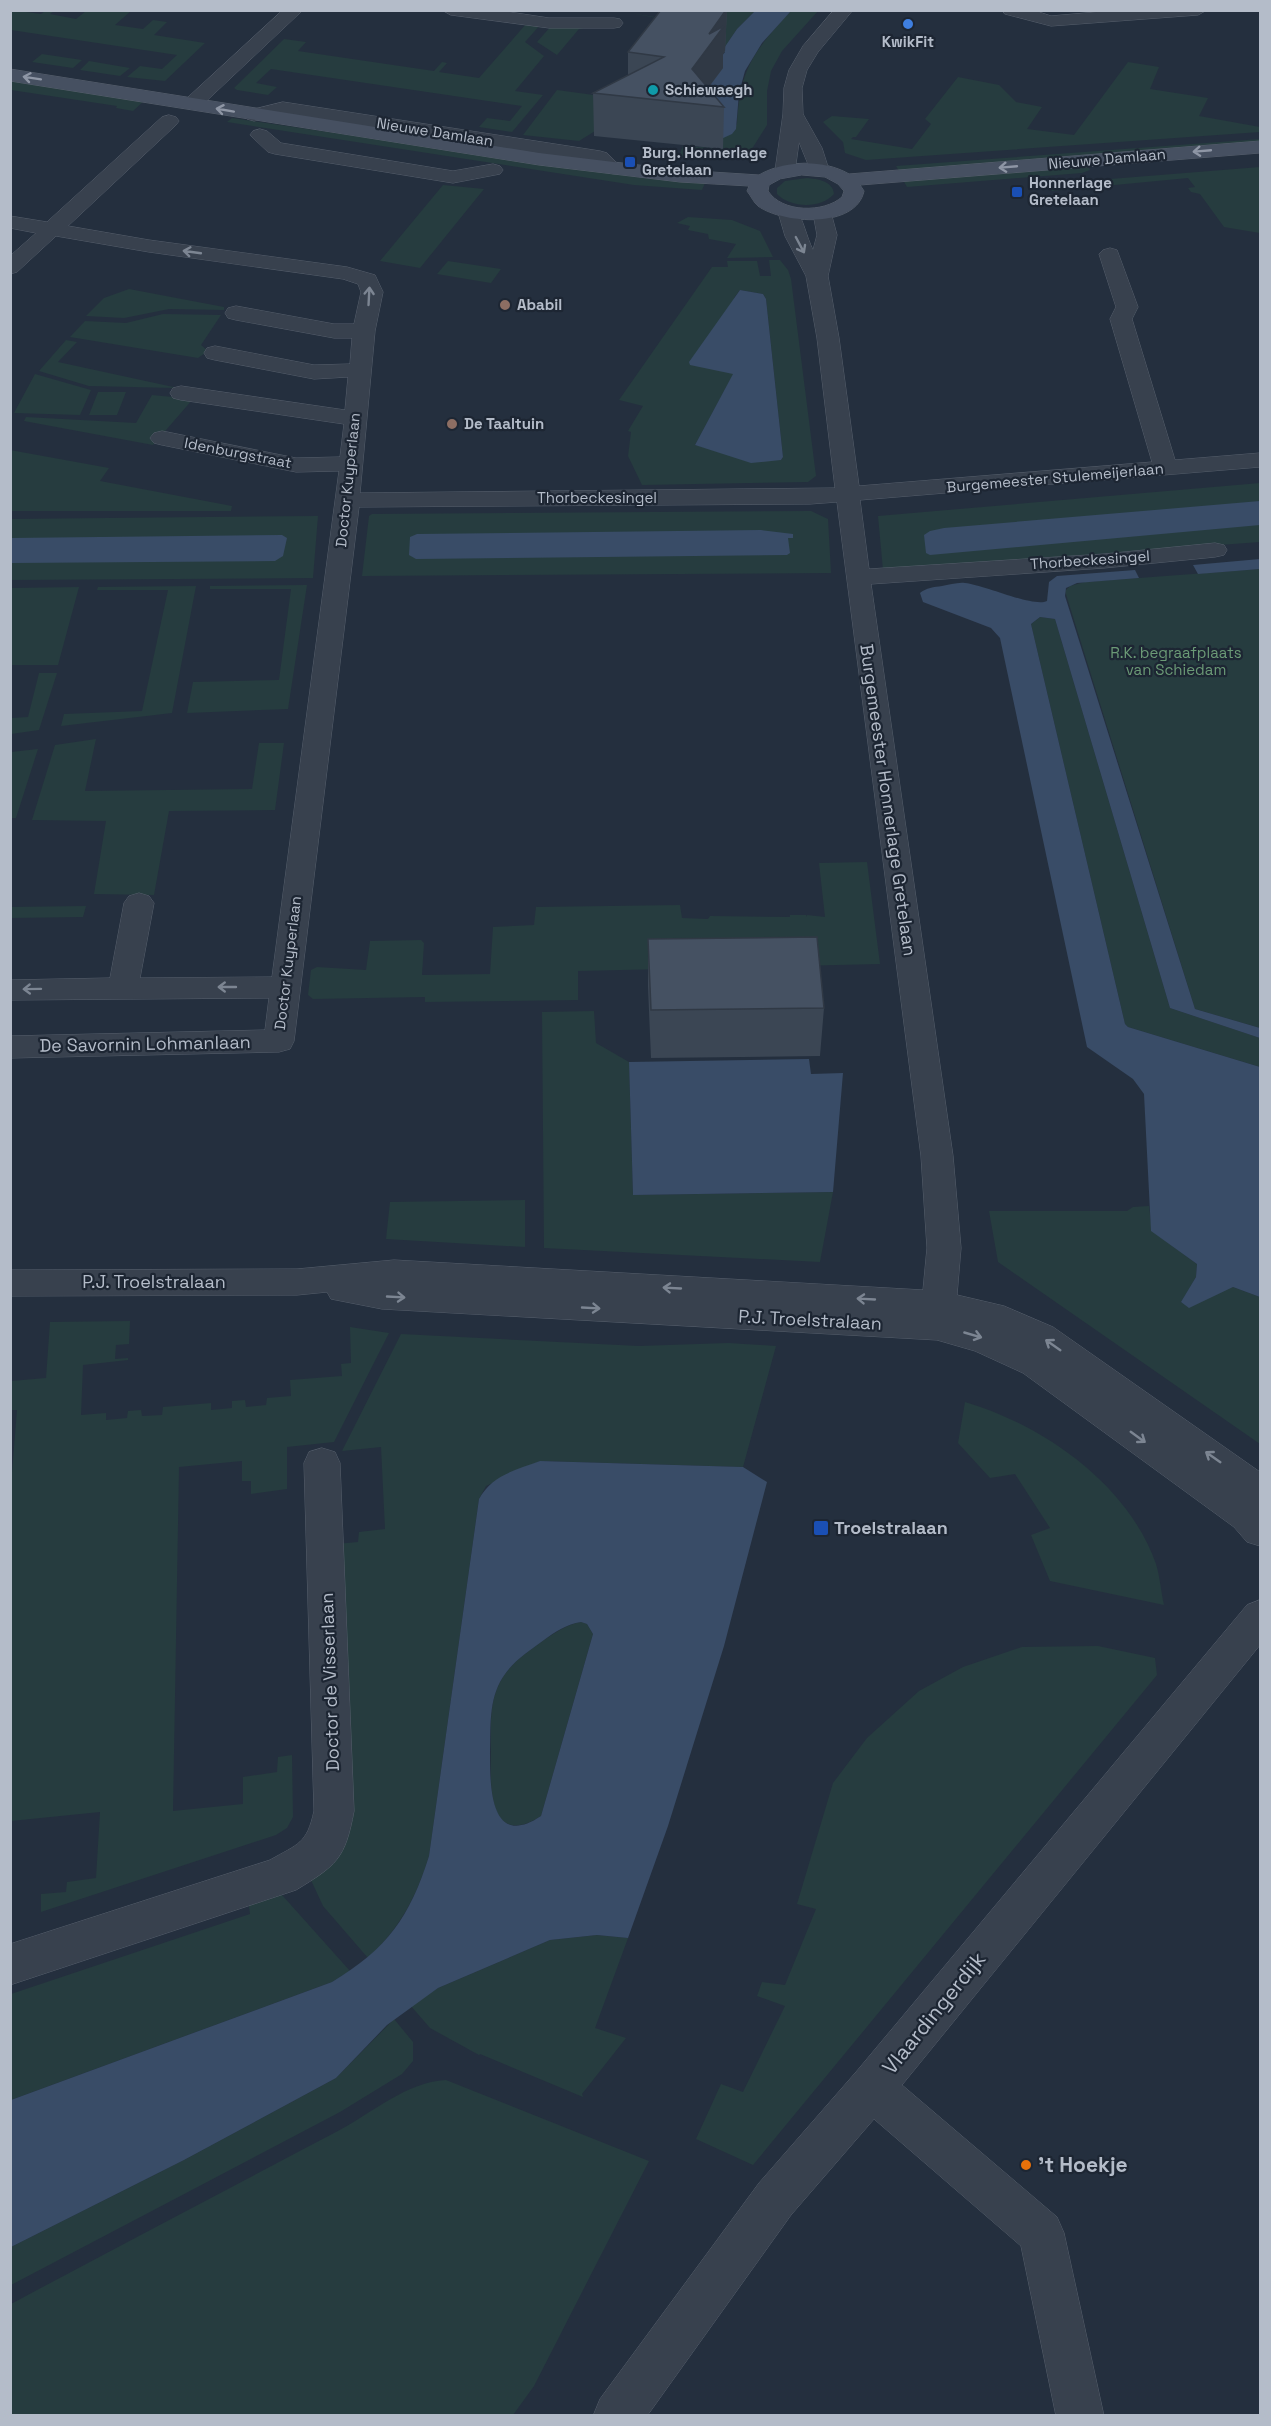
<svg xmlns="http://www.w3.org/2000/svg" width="1271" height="2426" font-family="'Space Grotesk',sans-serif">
  <rect width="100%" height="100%" fill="#242f3e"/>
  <path fill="#263c3f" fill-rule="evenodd" d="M11 10 41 14 45 11H54L50 14 76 19 86 11H131L115 25 143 29 153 20 167 22 154 35 205 43 165 81 127 77 140 66 162 69 177 55 11 30Z
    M698 11H755L737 29 725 47 684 23 630 13 686 22Z
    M791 11H818L782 51 771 71 767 91V125L748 155 737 159 679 156 683 146 714 148 720 139 737 124C740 68 754 51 791 11Z
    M526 24H541L525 42 544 56 515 91 543 95 512 132 479 127 487 118 510 121 522 106 271 69 256 83 277 87 268 95 237 90 234 88 284 39 306 42 298 51 434 71 442 62 447 63 439 72 479 78Z
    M552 25 583 28H584L579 29 557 55 537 42Z
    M42 54 82 60 73 68 32 62Z
    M89 61 130 68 120 76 80 70Z
    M1128 62 1159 67 1150 89 1208 98 1199 116 1260 127V132L866 160 845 153 843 142 823 122 832 116 869 119 856 137H853L851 139 912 149 931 124 925 119 958 77 999 85 1016 102 1042 107 1027 129 1074 135Z
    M10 80 146 99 133 111 116 108 117 106 11 90Z
    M557 90 623 99 608 123 579 141 523 135Z
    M232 118 643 178 705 183 702 190 634 185 227 122Z
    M1260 139V145L899 171 896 166Z
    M1088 166 1090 170 1082 173 907 187 903 180Z
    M1260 167V233L1224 227 1200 194 1191 192 1188 188 1195 187 1188 178 1052 191 1048 184Z
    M807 178C818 179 833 181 834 194 821 209 790 208 777 194V188L785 181Z
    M443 185 484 189 420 268 380 261Z
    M688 217 732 220 760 231 773 257 727 258 736 244 709 239 708 234 688 230 690 226 677 223Z
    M769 260H780L788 270 791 279 816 476 808 482 642 485 628 456 631 432 628 431 643 406 619 400 712 267H728L727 261H757L760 276H771ZM740 290 763 294 766 299 783 457 781 460 759 461 695 445 734 373V298Z
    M448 261 501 269 491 283 437 274Z
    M129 289 224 307V310L169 309 124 318 86 316 104 298Z
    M163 314 221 315 201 345 208 351 198 358 70 337 85 321 126 323Z
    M66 340 77 342 58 362 178 388 89 386 39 371Z
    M35 374 91 390 80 415 14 413Z
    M98 392H126L117 415H89Z
    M152 395 193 399 153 445 24 421 26 417 136 423Z
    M10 450 109 468 100 481 232 506 231 511H11Z
    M1260 483V542L883 570 878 516Z
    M811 511 828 519 831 573 362 576 369 516 372 514Z
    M318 516 313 578 11 580 10 519Z
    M1260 569V1028L1195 1009 1065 591 1070 586 1085 582Z
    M307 585 288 709 187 713 193 682 279 680 291 589H210V586Z
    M196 586 172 713 61 726 64 714 142 711 168 590H97L98 587Z
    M79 587 58 665H11V588Z
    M1040 617 1055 619 1170 1008 1260 1038V1067L1128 1027 1125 1024 1031 624Z
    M39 673H57L39 730 11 734V718L28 717Z
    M96 739 85 791 252 789 259 743H284L275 810 169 811 154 895 94 894 106 821 32 820 55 745Z
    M38 749 16 818H11V752Z
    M867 862 880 964 578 971V1000L425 1002V997L313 999 308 995 311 970 317 967 366 970 370 941 421 940 424 943 422 975 490 974 493 927 534 925 536 907 680 905 682 918 708 919 710 916 790 917V915H806V917L807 915 825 917 819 863Z
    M86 906 83 917 11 918V907Z
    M594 1011 596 1043 629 1062 633 1195 833 1192 820 1262 544 1248 542 1012Z
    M525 1200V1247L386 1239 390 1202Z
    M1149 1206 1152 1231 1197 1264 1196 1277 1181 1303 1233 1287 1260 1297V1444L998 1262 989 1211H1127L1133 1207Z
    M130 1321 129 1344 116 1345 115 1359 128 1358V1360L83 1365 81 1415 106 1413V1420L127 1418 128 1411 141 1410 142 1416 162 1415 163 1407 211 1403V1410L232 1408V1401L245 1400 246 1407 266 1405 267 1398 291 1396 290 1380 342 1376 341 1364 351 1363 350 1327 389 1333 334 1442 287 1447V1489L251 1494V1481H242V1461L179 1467 173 1811 243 1804V1777L277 1772 278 1757 292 1755 293 1817 287 1828 276 1835 41 1912V1894L66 1892 67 1882 96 1878 100 1812 11 1821 10 1497 17 1410H11V1381L46 1378 50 1322Z
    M401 1334 639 1346 729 1343 776 1346 743 1467 540 1461 486 1486 479 1499 429 1856C416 1898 400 1928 368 1958L323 1906 310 1878 336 1544 358 1542 359 1532 385 1529 381 1447 342 1451Z
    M965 1402C1043 1425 1128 1484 1156 1564 1160 1577 1161 1592 1164 1605L1050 1581 1031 1535 1050 1528 1015 1474 990 1478 958 1443Z
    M581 1622 587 1624 593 1634 541 1816C489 1849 490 1787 491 1754 491 1728 488 1700 503 1677 513 1661 529 1651 544 1640 555 1633 567 1624 581 1622Z
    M1098 1646 1155 1658 1157 1675 753 2165 696 2139 721 2084 743 2092 785 2006 757 1996 762 1982 785 1985 816 1909 797 1904 833 1783 867 1738 919 1691 963 1667 1022 1647Z
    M280 1890 282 1895 350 1971 332 1982 11 2100V1994L250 1914 248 1900Z
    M597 1935 628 1938 595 2028 626 2038 582 2094 583 2097 480 2054 479 2055 430 2028 411 2006 438 1988 550 1940Z
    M394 2019 413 2042V2061L402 2074 340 2112 11 2285V2247L184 2160 336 2078Z
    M446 2080 649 2161 534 2386 513 2415H11V2304C119 2246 228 2189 336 2132 371 2114 406 2082 446 2080Z"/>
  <path fill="#394c67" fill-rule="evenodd" d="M755 11H791L762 43 745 71 739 93 736 129 732 134 721 139 686 101 725 52 722 51 737 29Z
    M740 290 763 294 766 299 783 457 781 460 751 463 695 445 733 374 690 365 689 362Z
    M1260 501V525L930 555 926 553 924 535 930 531 944 528Z
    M761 530 793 534V538H788L790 553 787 555 416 559 409 555 410 537 417 534Z
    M282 535 287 538 283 556 275 561 11 563V538Z
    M1260 559V569L1198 574 1193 565Z
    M1135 570 1139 578 1077 583 1066 588 1065 596 1195 1009 1260 1028V1038L1170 1008 1055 619 1040 617 1031 624 1125 1024 1128 1027 1260 1067V1297L1233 1287 1189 1308 1181 1302 1196 1277 1197 1264 1151 1231 1144 1094 1133 1079 1087 1047 1000 638 991 628 923 602 920 593C926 588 934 587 942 586 949 585 958 582 965 583 985 585 1034 608 1047 601L1049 582 1057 576Z
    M809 1059 811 1074 843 1073 833 1192 633 1195 629 1062Z
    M540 1461 743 1467 767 1482 724 1646 668 1826 628 1938 597 1935 550 1940 438 1988 387 2025 336 2078 184 2160 11 2247V2100L332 1982C387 1949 410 1917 429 1856L479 1499C492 1475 516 1470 540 1461ZM581 1622 587 1624 593 1634 541 1816C490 1850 490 1786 490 1754 491 1728 488 1700 503 1677 513 1661 529 1651 544 1640 555 1632 567 1624 581 1622Z"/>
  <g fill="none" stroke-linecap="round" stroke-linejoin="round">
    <defs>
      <path id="street" d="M283 10H303L199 108H185L182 104 185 100Z
        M442 10H496L549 18H614L620 19 623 23 620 27 614 28H549L451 15Z
        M834 10H853L818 52 807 70 802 88 803 114 822 148 829 170 826 174H812L799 142 795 171 792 175H778L775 171 783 114 784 88 789 70 803 46Z
        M1002 10H1033L1051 16 1119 10H1207L1198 15 1051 26 1005 14Z
        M283 102 600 151 607 153 623 169 620 173C608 176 603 170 594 162L283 114 254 121 247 119 244 115 247 111Z
        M169 115 176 117 179 121 176 125 68 226 149 240 347 267 375 275 383 292 375 331 360 493 835 488 817 338 806 276 785 236 778 212 781 208 788 206 795 208C804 220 806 236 813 250L817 235 813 213 816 209 823 207 830 209 837 235 828 276 839 338 859 486 1152 462 1110 319 1116 307 1099 254 1103 250 1110 248 1117 250 1138 307 1132 319 1175 460 1260 453V467L860 500 869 569 1104 554 1215 543 1224 545 1227 550 1224 555 1215 557 1104 568 871 584 953 1156 961 1248 957 1295 1004 1306 1053 1327 1260 1472V1546L1247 1542 1234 1527 1023 1373 975 1351 937 1340 382 1309 331 1299 327 1292 297 1295 10 1296V1270L297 1269 394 1260 923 1290 927 1248 921 1156 837 502 810 504 359 507 294 1041 290 1049 279 1052 10 1058V1036L265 1030 269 998 10 1000V980L110 978 124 903 129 896 139 893 149 896 154 903 140 978 272 977 339 471 296 472 162 445 154 443 150 438 154 433 162 431 296 458 340 457 344 424 181 400 173 398 170 393 173 388 181 386 345 410 348 377 314 379 215 360 207 358 204 353 207 348 215 346 314 365 350 364 352 338H334L236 320 228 318 225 313 228 308 236 306 334 324H354L361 292 358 284 343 279 149 252 56 236 17 272 10 274V256L36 233 10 228V216L47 222 162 117Z
        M260 129 267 131 281 143 453 171 493 164 500 166 503 170 500 174 453 183 275 154 268 152 250 135 253 131Z
        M322 1448 335 1452 340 1463 354 1811C345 1859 337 1865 296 1890L10 1985V1944L270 1860C298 1844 307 1844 314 1811L304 1463 309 1452Z
        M1260 1600V1645L902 2085 1057 2217 1064 2233 1104 2416H1056L1021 2246 874 2119 791 2215 647 2416H593L600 2399 759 2183 856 2072 1247 1605Z"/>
      <path id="secondary" d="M10 69 539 153 680 170 759 175C785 160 823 159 849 174L1260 141V153L860 185 864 191C856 229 783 224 758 206 754 203 751 196 747 191L749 186 680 182 539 165 10 81ZM802 175 825 177 838 184 844 191 842 197C824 213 782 213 768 191L769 185 780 179Z"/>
    </defs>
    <use href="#street" stroke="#565f6c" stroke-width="1"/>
    <use href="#secondary" stroke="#565f6c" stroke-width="1"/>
    <use href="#street" fill="#38414e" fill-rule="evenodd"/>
    <use href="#secondary" fill="#465061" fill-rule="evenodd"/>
  </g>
  <path fill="#3b4654" d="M727 10 725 51 723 54V68L708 88 724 107 723 149 594 136 593 93 628 75V52Z
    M648 939 824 1008 820 1056 651 1058 648 987Z"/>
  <path fill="#303945" d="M727 10 725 51 723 54V68L696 104 692 69 709 34Z"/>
  <path fill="#455162" stroke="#303945" stroke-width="1.5" d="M661 10H726L709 34 724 26 692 69 724 107 593 93 664 57 628 52Z
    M817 937 824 1008 651 1010 648 939Z"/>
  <defs><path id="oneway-shaft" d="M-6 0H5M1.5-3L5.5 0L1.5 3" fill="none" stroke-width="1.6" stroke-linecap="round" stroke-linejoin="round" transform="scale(1.5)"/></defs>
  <g stroke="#8e96a5">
    <use href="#oneway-shaft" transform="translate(32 78) rotate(-171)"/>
    <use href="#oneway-shaft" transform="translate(225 110) rotate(-170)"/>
    <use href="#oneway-shaft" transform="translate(1202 151) rotate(175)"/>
    <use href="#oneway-shaft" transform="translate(1008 167) rotate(175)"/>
  </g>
  <g stroke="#7c8592">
    <use href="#oneway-shaft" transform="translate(800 245) rotate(62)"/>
    <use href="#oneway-shaft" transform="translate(192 252) rotate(-172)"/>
    <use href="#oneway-shaft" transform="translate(369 296) rotate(-87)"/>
    <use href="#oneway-shaft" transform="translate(227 987) rotate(180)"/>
    <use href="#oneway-shaft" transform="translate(32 989) rotate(179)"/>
    <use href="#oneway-shaft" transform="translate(672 1288) rotate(-177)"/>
    <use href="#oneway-shaft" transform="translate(396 1297) rotate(3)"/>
    <use href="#oneway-shaft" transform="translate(866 1299) rotate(-177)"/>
    <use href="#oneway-shaft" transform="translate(591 1308) rotate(3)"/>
    <use href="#oneway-shaft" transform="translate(973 1335) rotate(16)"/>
    <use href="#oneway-shaft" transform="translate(1053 1345) rotate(-145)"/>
    <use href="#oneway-shaft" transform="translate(1138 1437) rotate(36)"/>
    <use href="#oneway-shaft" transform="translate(1213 1457) rotate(-145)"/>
  </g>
  <circle fill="#3f7fe0" stroke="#1d2633" stroke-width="2" cx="908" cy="24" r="6"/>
  <circle fill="#0f9aa8" stroke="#1d2633" stroke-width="2" cx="653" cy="90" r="6"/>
  <g fill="#1a4fb4" stroke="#1d2633" stroke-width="2">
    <rect x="624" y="156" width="12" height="12" rx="3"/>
    <rect x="1011" y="186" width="12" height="12" rx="3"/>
    <rect x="813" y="1520" width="16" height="16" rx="3"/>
  </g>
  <g fill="#8d6e63" stroke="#1d2633" stroke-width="2">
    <circle cx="505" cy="305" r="6"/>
    <circle cx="452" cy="424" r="6"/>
  </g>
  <circle fill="#e8710a" stroke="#1d2633" stroke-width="2" cx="1026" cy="2165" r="6"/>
  <g text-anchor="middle" stroke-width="4.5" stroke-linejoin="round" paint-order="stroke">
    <g font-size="15" font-weight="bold" fill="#b4bcc9" stroke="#1d2633" text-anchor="start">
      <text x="908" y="47" text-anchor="middle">KwikFit</text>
      <text x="665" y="95">Schiewaegh</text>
      <text x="642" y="158">Burg. Honnerlage<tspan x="642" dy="17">Gretelaan</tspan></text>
      <text x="1029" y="188">Honnerlage<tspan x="1029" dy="17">Gretelaan</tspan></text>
      <text x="517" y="310">Ababil</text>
      <text x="464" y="429">De Taaltuin</text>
    </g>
    <g font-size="15" fill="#b4bcc9" stroke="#1d2633">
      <text transform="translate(435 132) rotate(9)" y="5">Nieuwe Damlaan</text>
      <text transform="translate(1107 159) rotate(-5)" y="5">Nieuwe Damlaan</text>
      <text transform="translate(238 453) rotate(11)" y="5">Idenburgstraat</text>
      <text transform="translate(1055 478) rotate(-5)" y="5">Burgemeester Stulemeijerlaan</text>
      <text transform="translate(348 480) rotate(-84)" y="5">Doctor Kuyperlaan</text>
      <text x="597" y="503">Thorbeckesingel</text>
      <text transform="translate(1090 560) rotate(-4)" y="5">Thorbeckesingel</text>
      <text transform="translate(288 963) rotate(-83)" y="5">Doctor Kuyperlaan</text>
    </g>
    <g font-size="15" fill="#6b9a76" stroke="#1d2633">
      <text x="1176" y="658">R.K. begraafplaats<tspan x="1176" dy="17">van Schiedam</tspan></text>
    </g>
    <g font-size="18" fill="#b4bcc9" stroke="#1d2633">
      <text transform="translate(888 800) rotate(82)" y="6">Burgemeester Honnerlage Gretelaan</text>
      <text transform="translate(145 1044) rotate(-1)" y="6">De Savornin Lohmanlaan</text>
      <text x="154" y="1288">P.J. Troelstralaan</text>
      <text transform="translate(810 1320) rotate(3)" y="6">P.J. Troelstralaan</text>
      <text transform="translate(330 1682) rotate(-92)" y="6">Doctor de Visserlaan</text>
    </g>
    <g font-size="18" font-weight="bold" fill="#b4bcc9" stroke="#1d2633" text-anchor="start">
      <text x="834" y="1534">Troelstralaan</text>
    </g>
    <g font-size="21" fill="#b4bcc9" stroke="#1d2633">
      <text transform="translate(934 2013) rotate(-51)" y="7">Vlaardingerdijk</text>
    </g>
    <g font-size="21" font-weight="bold" fill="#b4bcc9" stroke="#1d2633" text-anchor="start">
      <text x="1038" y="2172">'t Hoekje</text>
    </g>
  </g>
  <rect width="1271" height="2426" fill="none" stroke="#b4bcc9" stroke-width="24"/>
</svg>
